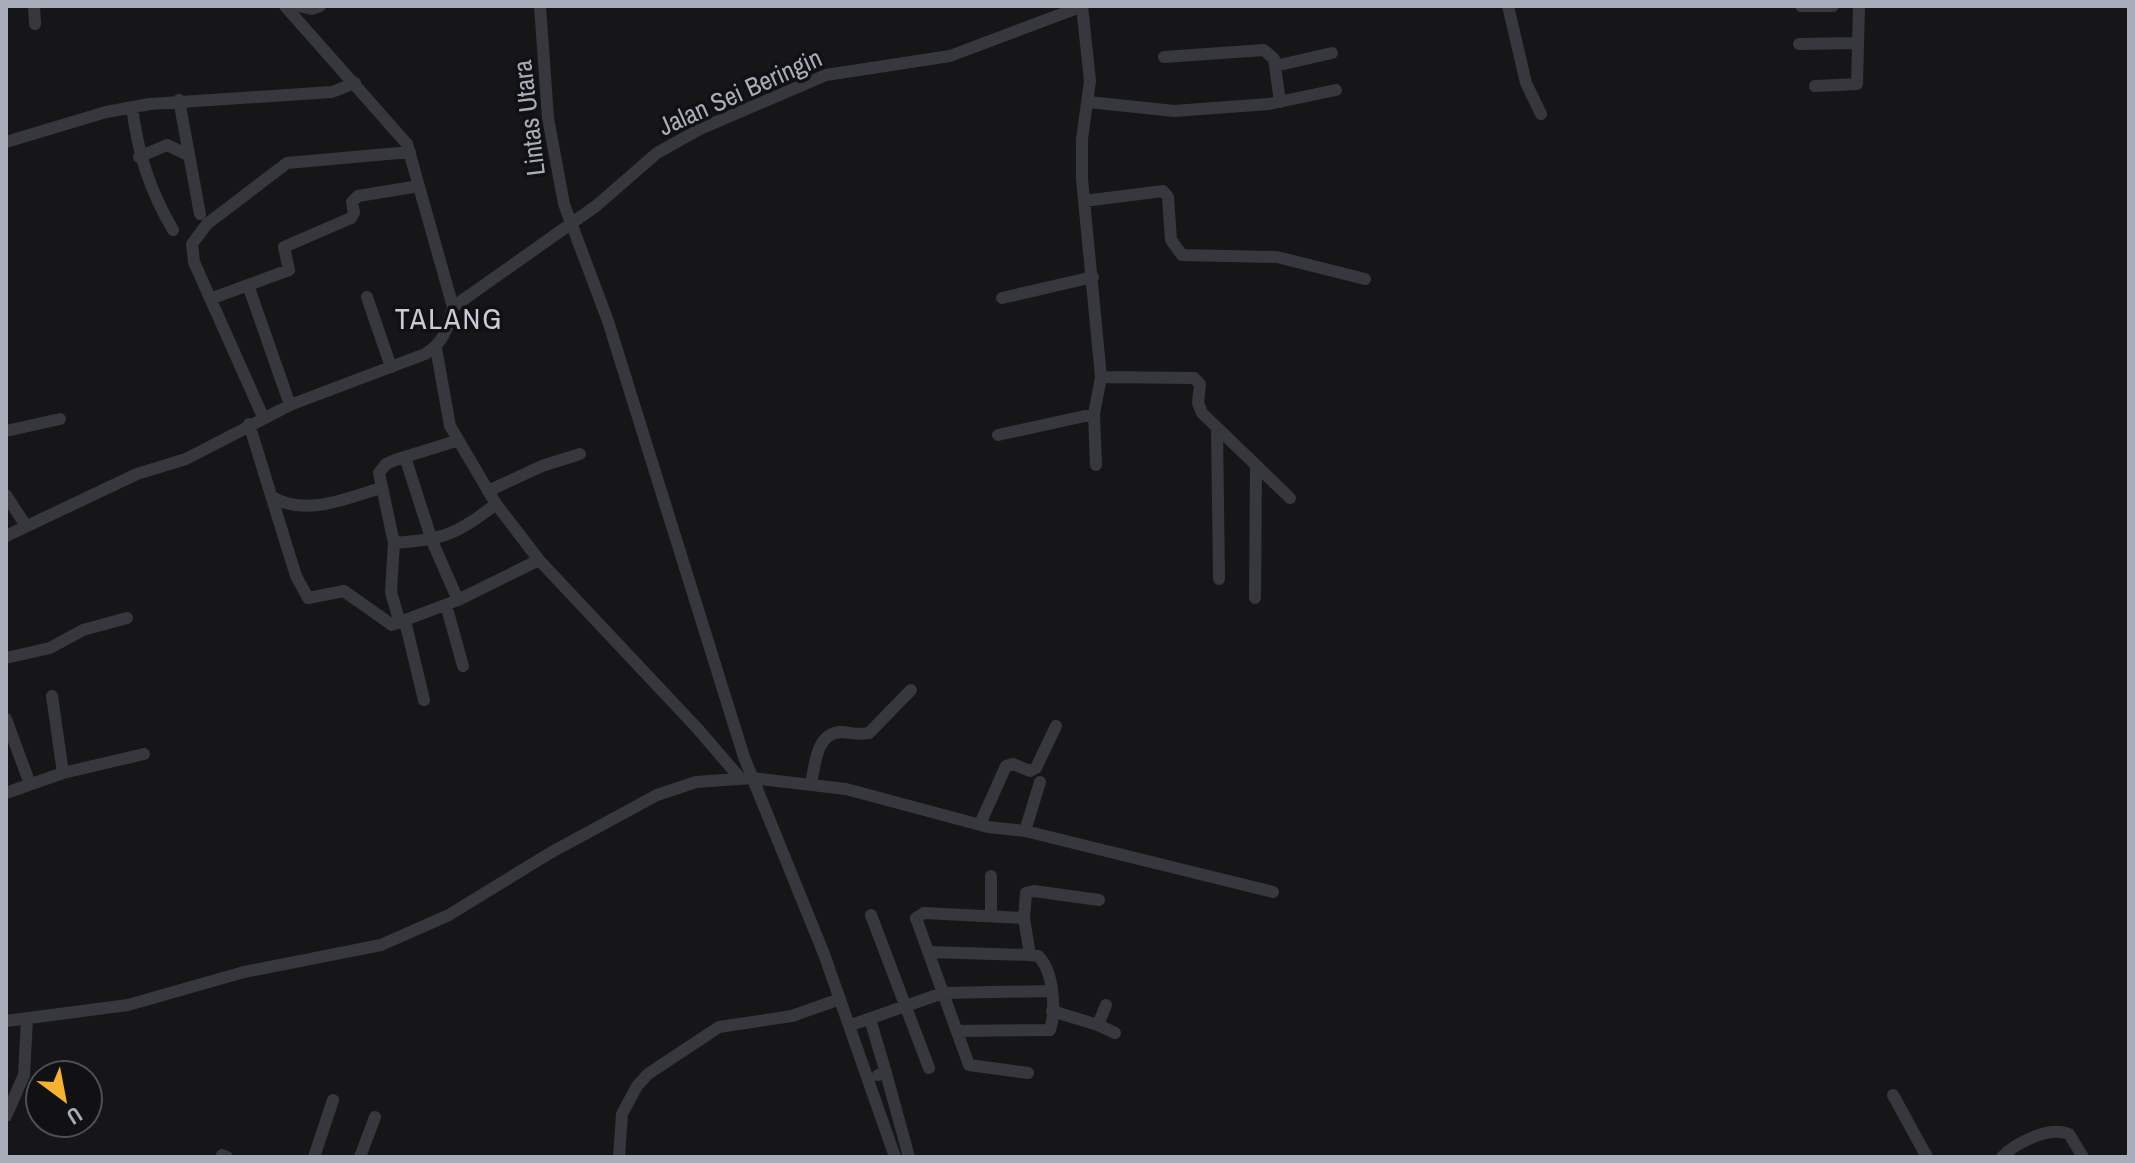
<svg xmlns="http://www.w3.org/2000/svg" width="2135" height="1163" font-family="'Archivo Narrow',sans-serif">
  <rect width="100%" height="100%" fill="#161618"/>
  <g fill="none" stroke-linecap="round" stroke-linejoin="round">
    <path stroke="#37383d" stroke-width="12" d="M34 6 35 24
      M299 6 312 9 320 6
      M540 6 548 118 564 204 608 321 744 757 824 954 895 1157
      M1082 6 1090 81 1082 139V179L1101 377 1194 378 1200 384 1198 403 1202 413 1290 498
      M1508 6 1526 83 1541 114
      M1801 6H1833
      M1799 44 1858 43
      M1164 57 1264 50 1274 59 1280 102
      M1275 66 1332 53
      M1815 86 1857 84 1859 6
      M179 100 200 214
      M1089 102 1174 111 1269 104 1336 90
      M132 107C138 153 149 189 173 230
      M6 142 106 112 150 104 332 92 355 83
      M139 157 167 145 186 154
      M1084 201 1163 191 1168 197 1171 240 1182 255 1277 257 1365 279
      M248 285 290 405
      M367 297 391 367
      M1002 298 1093 277
      M210 299 289 270 284 247 351 218 354 213 352 202 358 196 419 186
      M453 307 596 206 657 153 700 129 826 75 950 56 1083 6
      M436 348 450 426 496 504 539 560 697 728 740 778
      M263 417 194 262 192 244 207 224 287 163 410 152
      M249 424 296 576 308 598 344 591 392 625 458 600 539 560
      M1217 428 1219 579
      M6 431 60 419
      M998 435 1094 414
      M405 457 432 541 458 600
      M1096 465 1094 414 1101 377
      M488 491 542 466 580 454
      M6 495 26 526
      M272 497C306 517 347 498 381 488
      M6 536 137 474 186 459 290 405 425 354C444 343 448 327 453 307L407 144 285 6
      M394 543C442 540 458 534 496 504
      M1255 598 1256 466
      M446 605 463 666
      M405 621 424 700
      M400 623 391 592 394 543 379 473 386 464 395 460 456 441
      M6 658 50 648 83 630 127 618
      M52 696 63 773
      M6 719 30 784
      M811 784C815 765 816 732 842 732 852 733 859 735 869 733L911 690
      M6 793 63 773 144 754
      M980 824 1006 766 1013 764 1030 771 1036 768 1056 726
      M1025 831 1273 892
      M991 876V915
      M871 915 929 1068
      M1024 918 924 913 916 918 969 1065 1028 1073
      M928 952 1030 955 1038 956C1054 971 1056 1011 1050 1030L957 1031
      M1030 955 1024 918 1026 893 1034 891 1099 900
      M1052 1011 1098 1025 1106 1005
      M870 1019 886 1073 878 1075
      M6 1021 128 1005 244 972 381 945 449 915 550 853 657 795 696 782 752 778 846 789 988 827 1025 831 1040 782
      M851 1025 943 993 1051 991
      M1098 1025 1115 1033
      M886 1073 909 1157
      M1893 1095 1927 1157
      M6 1116 24 1075 27 1019
      M222 1155 227 1157
      M314 1157 333 1100
      M360 1157 375 1117
      M619 1157 622 1114 637 1086 648 1074 719 1027 792 1016 840 999
      M2002 1157C2015 1143 2049 1126 2069 1134L2083 1157"/>
  </g>
  <g text-anchor="middle" stroke-width="7" stroke-linejoin="round" paint-order="stroke">
    <g font-size="26" fill="#a8adb9" stroke="#111113">
      <text transform="translate(740 92) rotate(-24)" y="9">Jalan Sei Beringin</text>
      <text transform="translate(529 118) rotate(-97)" y="9">Lintas Utara</text>
    </g>
    <g font-size="30" letter-spacing="2" fill="#c9ccd5" stroke="#111113">
      <text x="449" y="329">TALANG</text>
    </g>
  </g>
  <rect width="2135" height="1163" fill="none" stroke="#a8adb9" stroke-width="16"/>
  <g transform="translate(64 1099) rotate(148)"><circle r="38" fill="#111113" stroke="#4d4f55" stroke-width="2"/>
  <path d="M0-6L14 30L0 20L-14 30Z" fill="#f7b22f"/>
  <text y="-12" font-size="22" font-weight="bold" text-anchor="middle" fill="#a8adb9">U</text>
  </g>
</svg>
